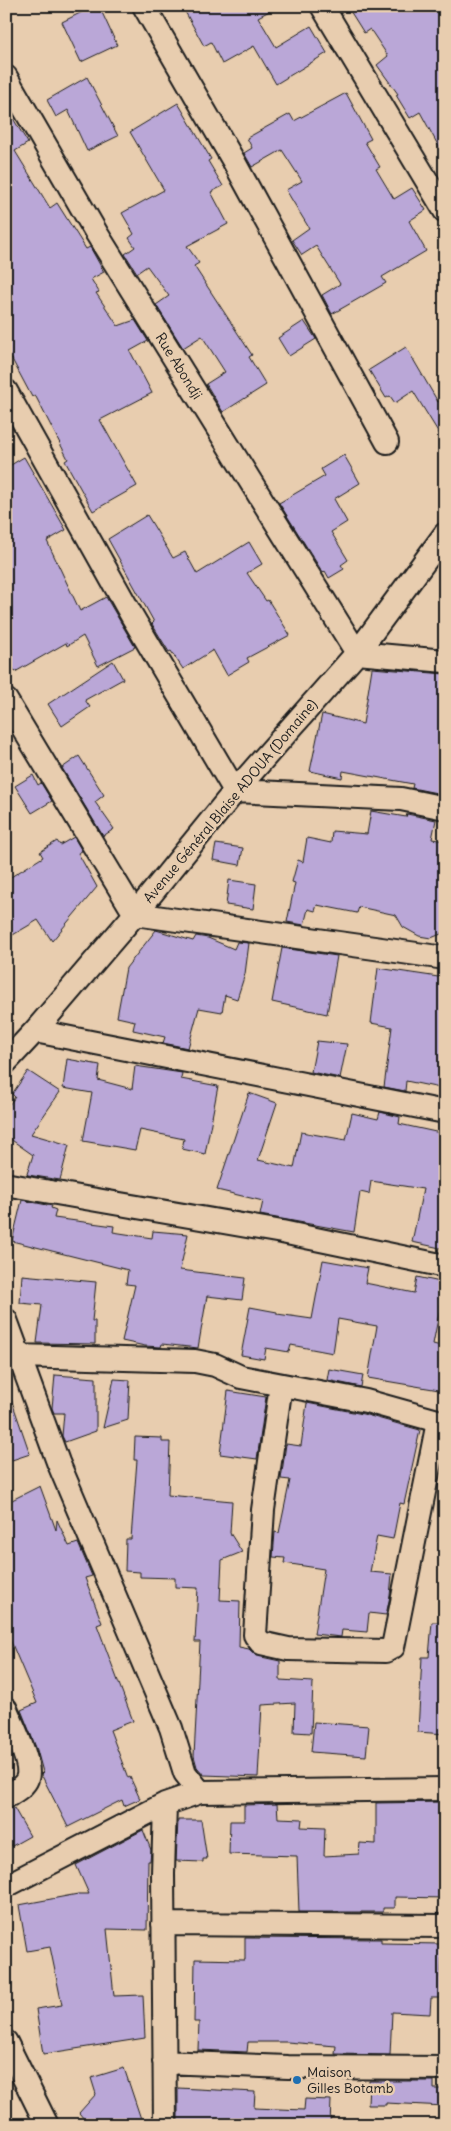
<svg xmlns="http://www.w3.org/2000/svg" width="451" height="2131" font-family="Delius,sans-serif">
  <rect width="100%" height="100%" fill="#e8cdaf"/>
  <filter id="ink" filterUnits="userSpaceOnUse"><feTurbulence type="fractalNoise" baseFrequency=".02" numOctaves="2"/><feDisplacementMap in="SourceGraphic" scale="10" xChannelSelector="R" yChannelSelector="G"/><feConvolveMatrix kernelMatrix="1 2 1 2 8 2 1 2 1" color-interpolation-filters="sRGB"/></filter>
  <g filter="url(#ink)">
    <path fill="#baa7d7" stroke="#1c1c1c" d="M94 6H99L117 45 81 62 62 22Z
      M182 6H279L258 17 276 47 311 26 327 53 276 84 254 46 222 64 211 42 204 46Z
      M347 6H445V158L420 112 410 118 396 95 398 94 377 65 388 56 370 29 364 33Z
      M87 77 118 136 87 151 68 110 56 117 47 100Z
      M346 93 371 139 365 142 380 167 376 169 394 199 412 188 426 210 409 221 426 251 382 277 386 283 332 314 322 295 340 284 316 246 302 255 292 240 309 228 286 190 302 181 282 150 252 167 244 153 252 148 247 138 290 114 294 121Z
      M178 103 211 159 208 161 223 186 211 192 228 224 187 246 199 263 194 266 252 355 249 357 266 385 223 412 206 384 225 372 202 336 183 348 156 305 169 296 147 266 137 273 125 254 135 247 129 238 134 234 122 213 164 190 130 132Z
      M6 107 28 143 15 151 50 208 57 203 86 249 90 247 104 272 91 279 99 292 96 293 118 326 135 320 148 341 130 351 152 393 100 420 137 486 93 511 65 461 68 459 35 395 32 397 6 348Z
      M304 321 316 339 289 356 278 338Z
      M406 347 438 402 445 398V443L413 391 395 403 390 396 386 398 369 370Z
      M344 455 360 483 334 499 347 522 331 532 348 560 341 565 344 569 329 578 325 571 323 573 279 503 325 476 321 469Z
      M24 457 66 530 47 541 80 611 106 597 135 647 98 666 83 636 67 646 66 643 15 672 6 656V468Z
      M147 515 173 558 185 552 197 574 249 542 262 564 247 573 266 601 268 600 290 635 247 658 249 662 227 675 213 650 183 669 171 651 169 652 152 624 154 622 108 539Z
      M113 661 123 679 85 700 90 707 62 726 48 704Z
      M372 668 445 674V781L442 794 412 788 413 784 343 771 342 778 310 771 322 714 363 724Z
      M79 756 104 795 95 802 114 829 103 836 62 768Z
      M33 775 38 785 41 783 52 801 32 813 15 786Z
      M371 811 406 817 407 814 436 820 432 839 445 841V929L441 934 431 938 419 936 403 927 396 915 359 907 357 913 317 905 315 911 308 909 304 925 287 922 295 883 292 882 298 860 303 862 307 838 331 843 332 831 367 834Z
      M74 837 82 851 78 853 97 887 52 941 38 920 6 939V880L43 857 40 852 57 841 60 845Z
      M216 844 243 848 240 865 213 860Z
      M229 880 256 884 253 909 226 905Z
      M156 930 193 941 196 936 208 938 234 949 237 942 249 943 245 974 237 999 225 995 222 1012 199 1008 188 1048 163 1043 165 1037 133 1030 135 1021 117 1017 126 968Z
      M282 948 337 956 327 1014 272 1002Z
      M378 968 445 978V1089L406 1081 405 1091 384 1087 392 1027 371 1023Z
      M317 1041 347 1044 340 1078 311 1072Z
      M67 1059 100 1065 98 1080 132 1089 135 1066 182 1073 181 1079 218 1086 205 1154 182 1149 184 1139 140 1130 135 1150 83 1141 92 1093 63 1088Z
      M28 1071 60 1092 31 1134 69 1145 60 1180 28 1175 27 1174 33 1155 6 1136V1109L15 1097 12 1094Z
      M249 1093 277 1103 258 1160 294 1168 301 1132 346 1140 352 1113 378 1119 380 1112 400 1117 399 1124 445 1134V1249L412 1242 423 1189 371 1181 369 1194 360 1192 354 1232 260 1215 263 1201 217 1190Z
      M22 1200 52 1206 51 1208 56 1210 54 1218 114 1226 113 1232 152 1238 153 1231 188 1234 180 1270 245 1278 242 1300 207 1296 198 1348 162 1344 161 1347 145 1346 122 1341 135 1285 126 1284 128 1270 12 1241Z
      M323 1260 368 1268 365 1283 414 1293 417 1277 445 1283 433 1344 445 1347V1391L368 1378 377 1326 338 1319 333 1353 291 1345 289 1352 266 1348 264 1359 241 1355 250 1307 277 1312V1314L312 1319Z
      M22 1275 96 1282 92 1321H95V1344L37 1343 42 1305 20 1303Z
      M329 1369 363 1375 361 1387 327 1380Z
      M55 1375 96 1378V1431L65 1442 62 1436 64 1413H54L52 1408Z
      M114 1379 130 1380 128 1420 103 1428Z
      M228 1391 266 1397 257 1459 220 1454Z
      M6 1393H9L30 1454 6 1462Z
      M307 1403 363 1414 420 1430 404 1504 400 1503 393 1539 377 1536 370 1572 392 1574 390 1596 386 1615 369 1613 367 1632 342 1630 341 1637 314 1634 324 1569 284 1563 285 1558 273 1557 275 1532 279 1533 290 1480 281 1479 286 1444 301 1446Z
      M135 1437 162 1438V1442H170L168 1495 232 1501 230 1533 242 1552 222 1560 220 1600 240 1601 239 1647 249 1649 257 1656 280 1661V1680L313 1682 311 1733 294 1732 295 1703 262 1705 258 1777 204 1775 197 1767 194 1756 200 1642H195L198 1588 175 1587V1578L140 1577V1572L125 1571 126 1539H131L137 1460H134Z
      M40 1486 56 1530 57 1520 69 1546 78 1543 92 1576 85 1578 102 1623 97 1625 133 1721 110 1730 128 1778 130 1777 140 1799 124 1806 122 1800 68 1827 41 1774 43 1772 37 1750 21 1710 37 1703 6 1630V1503Z
      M432 1622H445V1734L418 1732 422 1657H429Z
      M314 1722 369 1726 366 1756 311 1752Z
      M445 1802V1898L395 1897V1908H383V1912H299L297 1856 229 1854 230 1821H244V1805L277 1804 278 1818 302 1819 301 1827 325 1828 324 1856 359 1854 360 1843 376 1844V1803Z
      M14 1808 30 1836 12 1846 6 1836V1810Z
      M178 1820H201L207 1859H203V1862L176 1861Z
      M143 1830 151 1850 150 1861H148L147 1930 107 1929 114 1996 143 1995 145 2038 43 2054 36 2009 62 2005 50 1947 27 1951 19 1905 78 1894H89L76 1865Z
      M245 1938 381 1939V1943L442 1944 441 1978H445V1998H431L430 2014 392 2012 390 2055 335 2054 336 2046 287 2042H248L247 2052 198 2050 199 2022H194L195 1959 245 1960Z
      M124 2068 141 2119 128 2125H89L79 2113 96 2094 91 2078Z
      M369 2081H434V2089H445V2106L386 2103V2105H368Z
      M178 2088 255 2092 254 2108 304 2110 305 2099 331 2100 330 2125H178Z"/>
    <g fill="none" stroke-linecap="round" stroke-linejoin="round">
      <defs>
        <path id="minor" d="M144 6 233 160 387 442
          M322 6 445 211
          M6 77 97 234 357 653 445 661
          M6 391 132 616 235 791 401 799 445 808
          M6 700 135 914 445 958
          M35 1031 445 1112
          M6 1062 35 1031 135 914 235 791 357 653 445 534
          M10 1185 282 1232 445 1266
          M6 1320 58 1462 171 1728 185 1773 200 1792
          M18 1356 195 1361 215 1365 241 1377 366 1401 445 1423
          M281 1385 263 1510 255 1635 261 1643 288 1649 386 1651 393 1647 438 1422
          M6 1709C12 1724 33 1765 27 1779 24 1787 13 1792 6 1797
          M165 1804 163 1873 165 2125
          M6 1886 165 1804 200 1792 445 1789
          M163 1924 445 1926
          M6 2042 47 2125
          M164 2062 288 2067 445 2068"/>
      </defs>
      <use href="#minor" stroke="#1c1c1c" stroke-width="26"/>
      <use href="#minor" stroke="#e8cdaf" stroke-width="22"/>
    </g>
  </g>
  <circle fill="#1f6fb2" stroke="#e8cdaf" stroke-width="2" cx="297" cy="2080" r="5"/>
  <g text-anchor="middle" stroke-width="5" stroke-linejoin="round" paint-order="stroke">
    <g font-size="14" fill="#1c1c1c" stroke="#e8cdaf">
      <text transform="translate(179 366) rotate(58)" y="5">Rue Abondji</text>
      <text transform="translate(230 801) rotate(-50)" y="5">Avenue Général Blaise ADOUA (Domaine)</text>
    </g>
    <g font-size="14" fill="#1c1c1c" stroke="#e8cdaf" text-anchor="start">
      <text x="307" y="2077">Maison<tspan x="307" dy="16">Gilles Botamb</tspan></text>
    </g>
  </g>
  <rect width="451" height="2131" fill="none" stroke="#e8cdaf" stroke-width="25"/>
  <rect x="12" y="12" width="426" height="2106" fill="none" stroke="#1c1c1c" stroke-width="2" filter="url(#ink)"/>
</svg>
